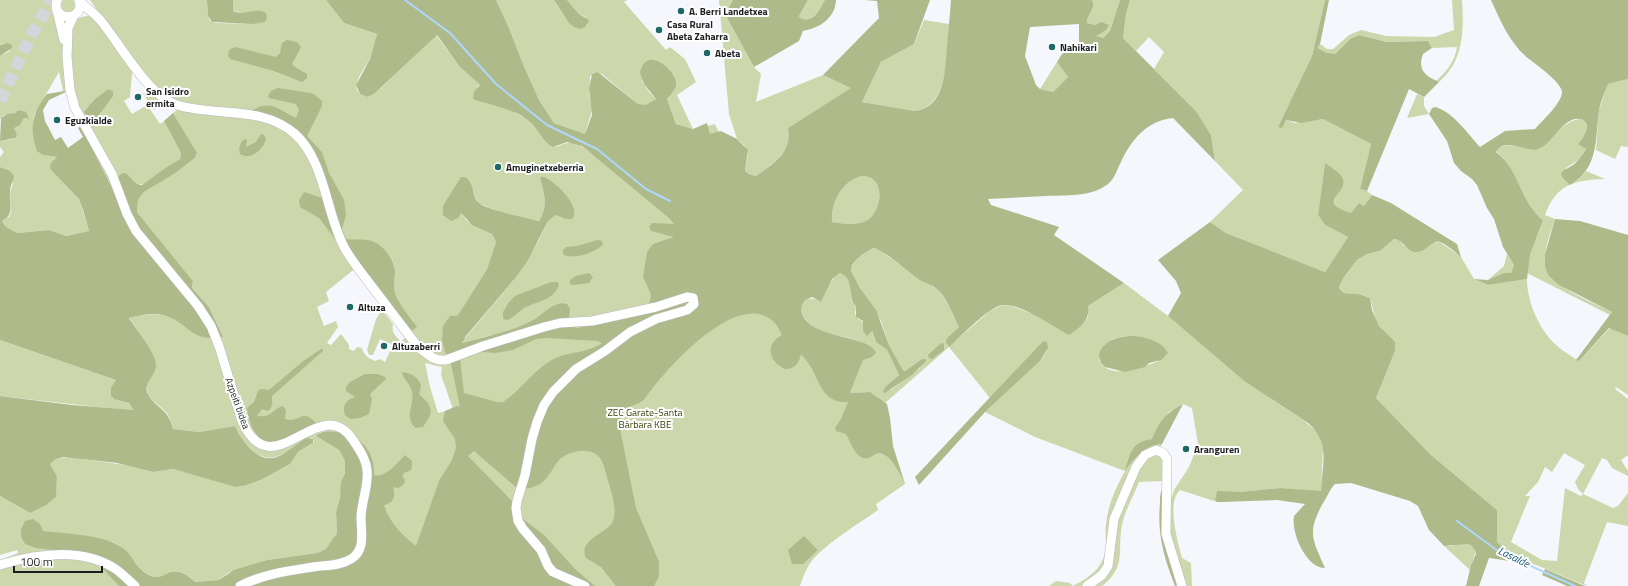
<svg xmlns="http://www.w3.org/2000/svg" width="1628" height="586" font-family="'Titillium Web',sans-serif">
  <rect width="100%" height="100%" fill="#f5f7fc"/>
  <path fill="#ccd7ac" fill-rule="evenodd" d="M61 5a7 7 0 1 1 14 0a7 7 0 1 1-14 0Z
    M0 0H52L51 9 61 38 65 60 72 58C72 45 66 21 82 17 88 15 96 17 102 17L90 0H207L208 16 210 21 215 23 252 24 246 13 233 11V0H326L344 23 377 34C375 42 373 50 370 58 366 67 354 80 357 90 359 94 363 95 367 97L374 94 382 87 436 35 459 66 480 85 477 87 515 113 528 119 541 133 546 142 556 147C573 138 580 144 593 155L673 125 682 133 715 124 722 139 730 182 848 402 872 456 879 453C892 455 899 473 905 484L876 504 878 510C858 524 830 541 814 558 807 566 803 577 800 586H253L311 572 363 522 338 432C330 431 321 429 316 436L339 450 345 461V473L342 480 340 498 336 512 337 534 333 538 326 549 317 553 267 560 228 573 219 580 195 582C172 559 166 582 151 576 135 569 131 550 115 543 92 534 67 537 43 531 37 529 30 526 23 523 19 531 20 537 25 544L89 554 126 586H0V560L18 553 17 550 0 555V496L30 513 55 498 56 494 57 476 50 464 56 459 68 457 125 465 153 472 173 469 239 487 261 480 290 464 298 452 312 444 314 441 312 438C300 444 287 454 275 457 256 462 242 440 235 426L199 432 173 429C172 423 170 417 166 412 158 404 145 397 147 385 150 378 155 371 155 364 156 354 135 327 129 317 141 316 154 312 166 316 188 323 197 344 223 337L209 307 192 288 193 281 137 212 138 200 144 192 174 174 195 158 197 154 173 113 182 106 178 105 136 69 132 73 130 97 124 101 132 114 147 105 160 124 164 121 181 153 180 159 168 166 144 184H137L129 176 113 190 81 126 70 91H63L59 72 34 115 33 122 43 155 57 157 53 160 51 170 79 199 89 231 66 236 49 230 17 233 5 226 2 221 9 217 11 212 10 192 13 184 7 170 0 167V157L4 152 0 147V141L13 139 17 135 13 128 20 125 24 118 28 119 23 110H21L16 113 4 115 0 119V56L10 51 4 43 0 45ZM108 89 113 91V94L96 121 92 102ZM543 176 555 185 563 217 556 215 548 221 539 240 517 276 461 343 491 335 483 352 460 358 450 359 454 315H458L487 269 496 242 492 234 467 221 461 213 463 177 471 183 475 198 479 203 504 214 539 221C548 207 545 194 540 179ZM364 240C378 243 394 254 395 271 395 278 393 285 395 293 398 305 410 317 416 327L408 334 401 342C396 336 391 333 393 324L382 310 376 319 367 350 369 355H373L380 339 393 345 385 362 380 359 375 361C368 358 364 355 362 348L357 347 354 351 349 349V345L341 334 331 345 327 343 338 327 336 321 324 326 317 307 329 301 326 292 357 267V241ZM425 363 442 367 441 375 453 409 438 413 430 387Z
    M496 0H554C560 9 577 42 589 22L586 17 579 14 567 0H627L624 2 666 50 670 47 685 59 696 82 677 95 693 129 676 124 667 99 675 89V78L664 66 654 60 642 81 649 92 656 99C651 104 645 107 638 104L602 74 594 72 590 77V81L589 95 592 110 585 134 554 123 539 100 523 64 509 28Z
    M719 0H733L725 14 754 67 761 74 756 102 823 75 852 88 788 128C792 153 774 162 756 176L749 174 745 171 748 154 744 145 737 139 729 114Z
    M808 0H825C819 9 813 24 800 18L799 16Z
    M1092 0H1120L1110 31 1103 38 1095 36 1105 31 1096 25 1087 23C1087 14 1097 8 1092 0Z
    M1130 0H1325L1312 56 1278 127 1286 120 1295 123 1323 119 1371 144 1360 189 1367 191 1372 195 1364 206 1359 203 1351 214C1333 207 1329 205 1341 188L1325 163 1318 215 1325 225 1348 237 1325 272 1226 233 1210 222 1243 190 1215 161 1211 135 1196 111 1154 69 1164 52 1149 37 1136 51 1123 38 1126 14Z
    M1452 0H1462C1464 30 1464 61 1439 82L1436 81C1447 71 1455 61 1457 47L1432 48 1428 41 1387 42 1359 35 1350 39 1335 54H1329L1316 48 1320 44 1327 49H1333L1349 35 1361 30 1386 36 1434 37 1454 30Z
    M924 20 949 24C947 51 950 106 915 111L862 102 881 62 914 44Z
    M1057 62 1068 77 1053 92 1040 89Z
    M1628 79V147L1621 146 1615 159 1596 150 1599 110 1608 84Z
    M151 88 162 104 154 110 143 94Z
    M1417 94 1424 97V106L1429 114 1407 118Z
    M1579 119 1585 121C1590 130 1584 137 1579 144L1586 149 1578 160 1566 168 1570 185 1579 179 1586 171 1605 179C1575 180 1556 184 1545 215L1555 219C1551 232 1544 248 1545 262 1546 286 1593 302 1612 312L1610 315 1527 273 1530 255 1543 220C1536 214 1530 209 1526 201 1516 182 1514 166 1496 151 1505 138 1527 151 1540 149 1552 138 1563 122 1579 119Z
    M862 176C885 176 883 207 869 219 859 226 844 224 832 222 831 203 841 181 862 176Z
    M1394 239 1399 240 1404 246 1440 242 1461 257 1474 279 1488 285 1527 279C1527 301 1538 327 1554 343 1561 350 1570 355 1579 361L1610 328 1628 336V395L1616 387 1615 389 1628 399V455L1621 460 1628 471V476L1612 468 1607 460 1602 458 1583 494 1613 508 1618 506 1628 493V526L1607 522 1584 583 1587 586 1512 555 1497 542V510L1431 455 1376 398 1395 351 1386 334 1379 326 1376 320 1370 298C1361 296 1342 297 1339 287L1344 277 1357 260 1367 254 1380 251ZM1564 453 1585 465 1575 482 1578 489 1583 494 1581 496 1565 488 1557 561 1542 560 1511 542 1530 496H1525L1538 482 1545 467 1552 472Z
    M873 248 879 250 939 291 949 306 959 327 947 338 949 346 990 311 1002 305 1011 306 1030 313 1083 325 1088 317V306L1124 283 1168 316 1244 381 1303 420 1316 431 1320 437 1323 448 1321 492 1280 488 1240 492H1217L1215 497 1217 502 1180 490C1166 503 1178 542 1182 558L1191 563 1192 586H1177L1164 539 1169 506 1174 490 1189 467 1198 444 1192 408 1183 404 1169 412 1152 439C1133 443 1129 452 1126 470 1136 458 1145 445 1162 444L1156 455 1161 457 1163 461V481L1139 482C1134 495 1125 510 1122 525 1117 551 1127 567 1102 586H1049L1056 581 1070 583 1073 586C1090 577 1105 567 1106 545 1106 538 1105 531 1106 524 1108 505 1116 487 1125 471L1035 437 985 412 1040 361 1047 351 1043 341 990 398 949 347 885 403 870 392 850 393 863 359 874 356C872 353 871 348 868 346 851 334 826 338 810 324 795 313 799 290 821 302 826 292 830 277 841 273 853 277 850 289 851 298 851 301 854 303 856 306L855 314 858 319C871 326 871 329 876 342L887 350 899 375 885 387 891 390 920 368 922 359 905 371 903 370 889 345 881 321 860 288 851 271 852 266 857 259 863 254ZM1124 336H1129L1159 361C1144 366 1110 382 1099 360L1104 345 1113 339Z
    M1507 254 1514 265 1511 273 1488 280 1504 266Z
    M0 340 116 380 112 398 129 403 133 411 0 396Z
    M1463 543C1484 544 1472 558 1470 570L1444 546H1451Z"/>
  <path fill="#aeba8a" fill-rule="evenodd" d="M207 0H233V11C244 16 257 7 266 13L267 18 265 22 252 24 212 22 208 16Z
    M326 0H496L509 28 523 64 539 100 554 123 585 134 592 115 589 89 592 74 596 72 599 73 638 104 646 105 656 99 644 84 640 73C646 43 676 72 676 82 677 89 671 94 667 99L676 124 693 129 707 123 710 134 721 131 737 139 748 150 745 171 749 174 756 176C774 163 792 153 788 128L851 88 823 75 879 18 877 1 865 0H930L914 44 881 62 862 102 915 111C945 107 945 71 947 47 948 31 950 16 951 0H1092C1097 8 1087 14 1087 23L1096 25 1101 22 1109 25 1105 31 1096 36 1103 38 1110 31 1120 0H1130L1126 14 1123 38 1196 111 1211 135 1215 161 1173 118C1146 121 1131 140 1120 164 1116 172 1114 181 1105 186 1089 197 1065 195 1046 196 1027 197 1007 198 988 199L991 205 1059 227 1054 235 1124 283 1088 306C1090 322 1080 327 1069 335 1052 326 1021 303 1002 305 989 307 960 337 949 347L946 342 947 338 959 327C953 315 948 301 939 291 934 286 926 283 920 280 908 272 886 251 873 248L863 254 857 259 852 265 851 271 860 288 876 310 889 345 903 370 905 371 922 359H925L926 361 912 375 885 393 883 392 885 387 899 375 887 350 876 342 872 331 867 336 863 331V321L856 317V306C846 297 856 279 840 273L832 279 821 302 812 297 805 300C802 304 800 308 802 314 812 340 869 334 876 353L872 357 863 360 850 393 870 392 887 404 890 418 893 446 905 484C899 473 892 455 879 453 875 454 872 457 868 458 856 461 851 442 846 434L836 431 835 428 841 419 848 402C823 403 821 385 811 367 808 362 804 358 801 354 799 363 795 369 785 369 768 361 765 344 782 335 779 329 776 322 769 318 732 294 665 370 646 397 638 409 616 402 620 429L636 508 659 562V576L654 586H616L601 567 586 558C578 540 605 534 612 523 620 509 607 481 604 466 602 462 601 458 597 455 588 447 569 451 560 459 553 466 550 477 541 483 534 488 526 489 518 489L474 451 468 456 512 501V508L519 516 544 535 576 570 595 586H119L89 554 36 548 25 544C19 536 19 529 25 521L33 519 40 524 43 531C67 534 103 534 123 548 133 555 136 570 151 576 166 582 171 559 195 582L219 580 234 570 267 560 317 553 326 549 333 538 337 534 336 512 340 498 341 482 345 473V461L339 450 316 436C324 426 352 434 360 441 370 449 375 463 374 475 385 479 398 462 405 455L412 461V466L411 470 404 473 402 476 405 480 404 484 399 488 393 487C396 496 394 503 384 505 389 522 402 535 416 546L439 481 452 460 456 448 455 439 443 421 445 411 457 406 460 407 450 359 445 352 442 340 443 326 450 316 458 315 487 269 496 242 492 234 472 225 461 213 458 218 451 221 443 215V206L461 177H465C476 185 471 193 477 201 484 210 527 218 539 221 548 207 545 194 540 179L542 176C553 179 583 207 572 219H566L556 215 548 221 528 260 517 276 466 336 462 343C486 336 513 332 535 319 544 313 556 300 567 304L570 309 568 326 578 328 638 315 649 305 651 296 650 292 643 277 647 252 653 244 674 237 651 231 649 227 652 223 674 224 669 218 582 146 567 142 553 147C542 142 538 127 528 120 515 109 489 105 473 99L474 92 480 85 459 66 437 35 374 94 367 97 360 94 356 85 370 59 377 34 344 23ZM1079 24V44C1068 45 1063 52 1057 62L1068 77 1053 92 1040 89 1036 85 1025 56 1030 27ZM862 176C885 176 883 207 869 219 859 226 844 224 832 222 831 203 841 181 862 176ZM547 338 597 341 602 343C587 354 566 351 550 361 532 372 520 391 503 402H497L464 393 460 358 483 352 495 353 513 350 536 339Z
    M554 0H567L579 14 588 19 589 22 585 27 580 29 574 27 569 23Z
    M733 0H808L799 16 800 18C814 24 819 9 825 0H836C835 19 819 28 803 31L799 41 754 67 725 14Z
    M1325 0H1329L1320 44 1317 48 1327 53 1335 54 1350 39 1359 35 1387 42 1428 41 1432 48 1423 54C1417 71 1426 76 1439 82L1424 97 1409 89 1367 191 1360 189 1371 144 1323 119 1301 123 1286 120 1282 128 1278 127 1312 56Z
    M1491 0H1628V79L1608 84C1605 93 1600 102 1599 111 1595 140 1599 168 1570 185 1556 172 1560 173 1573 165 1578 161 1582 155 1586 149L1578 144C1583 139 1594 122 1580 119 1564 116 1552 144 1539 149 1526 153 1504 136 1496 152 1520 169 1519 202 1543 220L1530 255 1527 279 1488 285 1474 279 1488 280 1504 273H1511L1514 265 1503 247 1494 219 1487 208 1477 185 1472 179 1461 171 1454 163 1447 141 1429 114 1432 108 1436 107C1455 114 1467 133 1480 147L1505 131 1535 129C1542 121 1562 103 1562 92 1562 83 1537 65 1529 59 1510 44 1501 22 1491 0Z
    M287 40 297 42 301 47 292 64 295 67 307 74V78L302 82 274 71 230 59 228 56 229 50 235 47 276 57 280 53 282 43Z
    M7 43 12 45V48L0 56V45Z
    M278 88 311 93 315 95 322 101V106L307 136 322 152 329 173 344 200 346 215 342 229 346 239C353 240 361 239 368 240 381 242 394 258 395 271 395 279 393 286 395 293 399 305 410 317 417 327L408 334 319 218 300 207 299 200 304 192 329 200 307 144 251 111C270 99 278 109 296 118L299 110 296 104 269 98 268 96 271 91Z
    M108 89 113 91V96L100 114 94 127 84 112 94 100Z
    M70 90 49 100 43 110 45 121 55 140 61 137 68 148 83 137 78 128 81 126 113 190C116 183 116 173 126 173L137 184 142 185 168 166 180 159 181 153 164 121 173 113 197 153 195 158 174 174 144 192 138 200 137 212 193 281 192 288 209 307 223 337C192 343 190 324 166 316 155 312 140 315 129 318 136 329 157 354 156 366 155 376 144 383 147 392 154 408 169 408 173 429L199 432 235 426C242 441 258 464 277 457 287 453 297 444 306 438L313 439V443L298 452 290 464 261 480 243 486 236 487 173 469 153 472 117 463 64 457 56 459 50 464 57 476 56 497 46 505 30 513 0 496V396L72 405 133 410 129 403 114 399 111 396V388L116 380 0 340V167L10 171 14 176C13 182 10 186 10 192 9 204 15 215 2 221L5 226 17 233 49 230 66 236 89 231 83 210 79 199 51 170C49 164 52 161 57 157L43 155 37 151C29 127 32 113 47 94Z
    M21 110 26 112 29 119 24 118 20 125 14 128 17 135 15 138 0 141 1 118 7 114 16 113 17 111Z
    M261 134 264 135 266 139C264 149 250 161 240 154 238 149 240 142 245 139L247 140 246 147 256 142Z
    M1325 163C1330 167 1338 171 1342 177 1351 194 1313 201 1351 213L1359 203 1364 206 1372 195 1391 203 1457 244 1461 257C1456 253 1445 243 1440 242 1432 239 1426 254 1414 252 1406 250 1402 239 1394 239L1380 251 1367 254 1357 260 1344 277 1339 287C1342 295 1349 294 1356 294 1361 294 1365 297 1370 298L1372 310 1379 326 1395 342V351L1376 398 1431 455 1497 510V542L1512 555 1510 561 1489 558 1479 586H1466L1471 565 1476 554 1475 550 1471 545 1467 544 1444 546 1429 530 1418 506 1410 501 1351 483 1335 484C1330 489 1327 497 1323 503 1307 533 1312 538 1325 568 1306 568 1291 533 1294 516L1305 504 1277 500 1222 502H1217L1215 499 1217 491 1240 492 1280 488 1321 491C1322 464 1331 443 1308 423L1244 381 1168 316 1181 293 1176 281 1158 260 1210 222 1226 233 1325 272 1348 237 1325 225 1318 215Z
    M1555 219 1580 221 1628 235V336L1609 328 1579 361 1576 360 1612 312 1559 285 1548 275 1545 266V254Z
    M598 240 602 241 603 244C597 252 572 261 563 254V250L566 247 577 246Z
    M589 273 593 277 589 283 574 285 570 284V280L576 276Z
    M551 282H558L559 284C555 300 538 301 526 307 520 310 515 316 508 320L503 319V312L509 302 515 296Z
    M1129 336C1143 336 1161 340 1168 353L1161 360 1149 363 1145 367 1125 372 1105 367 1101 363 1099 357C1100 342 1116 337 1129 336Z
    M1043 341 1047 342 1048 348 1040 361 985 412 919 485 915 477Z
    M941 343 944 344V350L932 359 929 358 928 355Z
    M321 349H323V351L272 396C272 402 273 407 268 411L262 409 257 416C274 418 271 409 283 406L286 410 285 419C300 424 301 407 316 423 305 428 290 440 279 442 258 447 249 426 247 408L254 402 258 391 261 389 269 390 302 362Z
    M402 372C411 373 419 377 421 386L419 394 428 403 431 410 430 416 423 427 416 428C403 417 415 405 412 392 411 384 403 380 402 372Z
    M365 374H378L385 377 386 379 370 394 372 399 369 414 360 418 350 419 345 415C342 405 346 400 355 397L346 391V387L350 382Z
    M1183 404 1162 444C1145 445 1135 458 1125 471 1130 453 1131 442 1152 439 1160 420 1165 414 1183 404Z
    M1163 488 1177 586H1175C1164 557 1157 535 1160 503 1160 498 1160 492 1163 488Z
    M804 536 818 550 803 564H792L788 550Z
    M1545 569 1585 586H1567L1542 575Z"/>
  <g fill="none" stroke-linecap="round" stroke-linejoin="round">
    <path stroke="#aed8fb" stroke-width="2" d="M405 0 450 33 496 84 547 125 597 149 646 189 670 201
      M1457 521 1498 551 1575 586"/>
    <path stroke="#d5d6db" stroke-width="12" stroke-dasharray="12 6" stroke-linecap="butt" d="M0 101 31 36 51 0"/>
    <defs>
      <path id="secondary" d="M57 0C50 22 86 22 79 0
        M79 0C85 8 95 13 101 21 120 44 148 96 177 105 216 117 262 105 295 134 325 161 326 213 344 247 351 260 361 272 370 284 386 305 402 326 418 347L433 358 439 360H446L483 346 544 327 560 323 592 321 656 307 687 297 693 298 694 304 687 310 656 319 630 332 605 351 576 369 553 392 544 405 537 422 532 439 525 475 517 501 516 508 518 521 523 529 541 550 548 566 553 572 585 586
        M57 10 64 40
        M74 15 68 28 67 57 70 90 75 108 112 174 127 214 136 231 198 306 211 326 219 346 242 421C273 491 319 389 353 440 359 449 366 459 367 470 369 486 361 502 361 518 361 532 366 550 351 559 340 566 326 565 313 567 288 571 263 574 240 586
        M0 565C36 554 80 547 114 568 122 573 128 580 135 586
        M1087 586 1102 575 1108 566 1114 519 1136 467 1145 455 1156 450 1163 453 1167 459 1166 534 1182 586"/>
    </defs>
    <use href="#secondary" stroke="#b9babf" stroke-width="10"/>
    <use href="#secondary" stroke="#fff" stroke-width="9"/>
  </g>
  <g fill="#1c6967" stroke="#fff" stroke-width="1.5">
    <circle cx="681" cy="11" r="4"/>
    <circle cx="659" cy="30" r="4"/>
    <circle cx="1052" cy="47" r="4"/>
    <circle cx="707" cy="53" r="4"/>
    <circle cx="138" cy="97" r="4"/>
    <circle cx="57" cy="120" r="4"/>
    <circle cx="498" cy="167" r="4"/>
    <circle cx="350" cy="307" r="4"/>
    <circle cx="384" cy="346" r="4"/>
    <circle cx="1186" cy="449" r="4"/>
  </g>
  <g text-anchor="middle" stroke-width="4" stroke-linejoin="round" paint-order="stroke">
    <g font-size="10" font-weight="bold" fill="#1d1e20" stroke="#fff" text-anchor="start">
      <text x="689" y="15">A. Berri Landetxea</text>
      <text x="667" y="28">Casa Rural<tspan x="667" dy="12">Abeta Zaharra</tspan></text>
      <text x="1060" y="51">Nahikari</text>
      <text x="715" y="57">Abeta</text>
      <text x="146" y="95">San Isidro<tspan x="146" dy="12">ermita</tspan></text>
      <text x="65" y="124">Eguzkialde</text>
      <text x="506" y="171">Amuginetxeberria</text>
      <text x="358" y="311">Altuza</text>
      <text x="392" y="350">Altuzaberri</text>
      <text x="1194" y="453">Aranguren</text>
    </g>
    <g font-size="10" fill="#1d1e20" stroke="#fff">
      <text transform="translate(238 403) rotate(70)" y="4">Azpeiti bidea</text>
    </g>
    <g font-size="10" fill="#374108" stroke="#fff">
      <text x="645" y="416">ZEC Garate-Santa<tspan x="645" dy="12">Bárbara KBE</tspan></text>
    </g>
    <g font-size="11" font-style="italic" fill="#175783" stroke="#fff">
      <text transform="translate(1514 557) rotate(26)" y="4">Lasalde</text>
    </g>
  </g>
  <path d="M14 566v6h88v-6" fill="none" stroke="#1d1e20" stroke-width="2"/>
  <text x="20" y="566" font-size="12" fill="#1d1e20" stroke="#ffffff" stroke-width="3" paint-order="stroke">100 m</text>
</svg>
